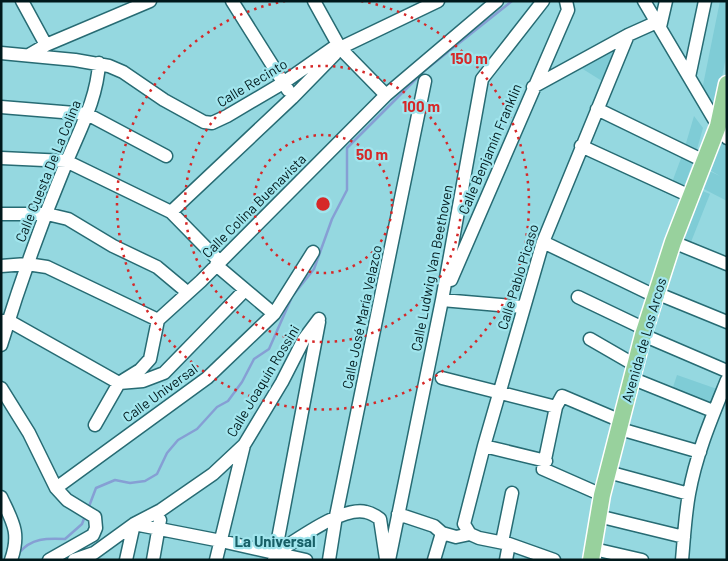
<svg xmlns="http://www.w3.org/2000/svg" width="728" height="561" font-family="Barlow,sans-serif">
  <rect width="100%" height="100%" fill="#95d8e0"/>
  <path fill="#7fccd6" d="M720 1H727V52L715 112 702 90Z
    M612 48 615 53 602 81 578 66Z
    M694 116 703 128 695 156 684 150Z
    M721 138 727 148V201L700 187 707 170 720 176 708 169Z
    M683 153 694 159 683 190 671 185Z
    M700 190 710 194 689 247 679 243Z
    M677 375 717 389 710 408 671 393Z"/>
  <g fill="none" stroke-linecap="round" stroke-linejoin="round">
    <path stroke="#869fd4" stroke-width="2.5" d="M294 294 314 269 332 219 347 190V148L424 71 512 1
      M88 509 96 488 115 480 130 483 145 481 157 474 167 453 178 440 197 429 217 407 228 401 242 382 254 359 269 349 291 299
      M19 553C31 538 47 538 65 539L82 524 85 516"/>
    <defs>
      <path id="minor" d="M22 1 46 45
        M232 1 288 90
        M314 1 340 48 386 95
        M644 1 718 126 727 138
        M660 27 666 1
        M1 53 75 60 109 66 123 72 164 100 204 122 212 123 227 116 283 83 333 48H340L438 1
        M29 55 46 45 150 1
        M689 77 705 1
        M533 87 628 35 657 22
        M1 107 87 114 166 156
        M597 109 704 161
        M581 146 690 196
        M1 158 66 161 171 212 220 262
        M171 212 292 98 335 54
        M1 214H47L68 219 113 246 157 267 187 292
        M543 242 655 296
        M673 242 727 264
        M216 265 274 314
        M1 266 27 264 47 267 158 320
        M451 280 568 10 566 1
        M656 293 727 322
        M578 297 645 329
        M442 300 523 307
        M158 320 201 281 386 95 497 1
        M1 321H9L119 383
        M643 335 727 371
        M590 339 635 365
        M1 345C20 283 42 221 67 161 80 129 97 99 99 63
        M442 378 556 407
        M631 378 713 411
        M119 383 143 381 164 373 245 290
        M1 388 29 433 56 488 67 500 95 517 96 528 93 535 49 560
        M95 425 119 383 140 370 150 359 158 320
        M620 429 700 452
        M484 446 546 461
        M608 472 689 494
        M56 488 207 378 274 314 313 252
        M602 495 543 469 556 407 562 396 621 421
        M1 497C12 521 21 532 11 560
        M398 514 434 526 442 533 456 537 470 534
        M598 516 684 537
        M470 534 464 524 484 446 543 242 628 35
        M470 534 479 538 509 544 554 560
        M502 542 512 493
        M594 549 642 560
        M276 553C297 540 342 506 366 512 371 513 376 516 380 519L386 559
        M74 560 94 553 134 524 161 510 213 474 244 445 282 382 304 339 319 319
        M126 560 134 524 221 541 306 560
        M153 560 160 520
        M216 560 244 445
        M274 560 319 322
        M329 560 336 516 425 81
        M389 560 442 300 482 79 543 1
        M434 560 442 533
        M506 560 509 544
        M682 560C684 538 685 516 689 494 696 454 712 417 727 380"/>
      <path id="major" d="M591 560 602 495 643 335 673 242 718 126 727 84"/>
    </defs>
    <use href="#minor" stroke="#276b73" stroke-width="15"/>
    <use href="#major" stroke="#fff" stroke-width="19"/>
    <use href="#minor" stroke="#fff" stroke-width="12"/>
    <use href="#major" stroke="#98d19d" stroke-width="16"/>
  </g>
  <g fill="none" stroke="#d62828" stroke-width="2.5" stroke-dasharray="2.5 5">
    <circle cx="323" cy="204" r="69"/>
    <circle cx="323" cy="204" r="138"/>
    <path d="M361 1A206 206 0 1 1 285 1"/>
  </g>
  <g text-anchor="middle" stroke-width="4.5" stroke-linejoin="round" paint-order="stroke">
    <g font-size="14" fill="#00181b" stroke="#a1e5ed">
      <text transform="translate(252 83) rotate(-31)" y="5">Calle Recinto</text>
      <text transform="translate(490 149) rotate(-67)" y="5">Calle Benjamín Franklin</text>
      <text transform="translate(48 171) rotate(-68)" y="5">Calle Cuesta De La Colina</text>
      <text transform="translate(254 206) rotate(-45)" y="5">Calle Colina Buenavista</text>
      <text transform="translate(432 268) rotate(-79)" y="5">Calle Ludwig Van Beethoven</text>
      <text transform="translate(518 277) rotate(-73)" y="5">Calle Pablo Picaso</text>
      <text transform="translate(362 317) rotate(-78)" y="5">Calle José María Velazco</text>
      <text transform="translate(644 340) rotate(-74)" y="5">Avenida de Los Arcos</text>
      <text transform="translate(263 381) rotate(-59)" y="5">Calle Joaquín Rossini</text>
      <text transform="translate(160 393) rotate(-36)" y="5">Calle Universal</text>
    </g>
    <g font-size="15" font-weight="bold" fill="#186067" stroke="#a1e5ed">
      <text x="275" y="547">La Universal</text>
    </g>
  </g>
  <circle cx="323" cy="204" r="8" fill="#d62828" stroke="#a1e5ed" stroke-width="2.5"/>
  <g font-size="15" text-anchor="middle" font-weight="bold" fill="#d62828" stroke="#a1e5ed" stroke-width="4.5" stroke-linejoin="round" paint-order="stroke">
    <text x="469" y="64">150 m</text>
    <text x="421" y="112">100 m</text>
    <text x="372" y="160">50 m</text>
  </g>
  <rect width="728" height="561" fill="none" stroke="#00181b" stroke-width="5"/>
</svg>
